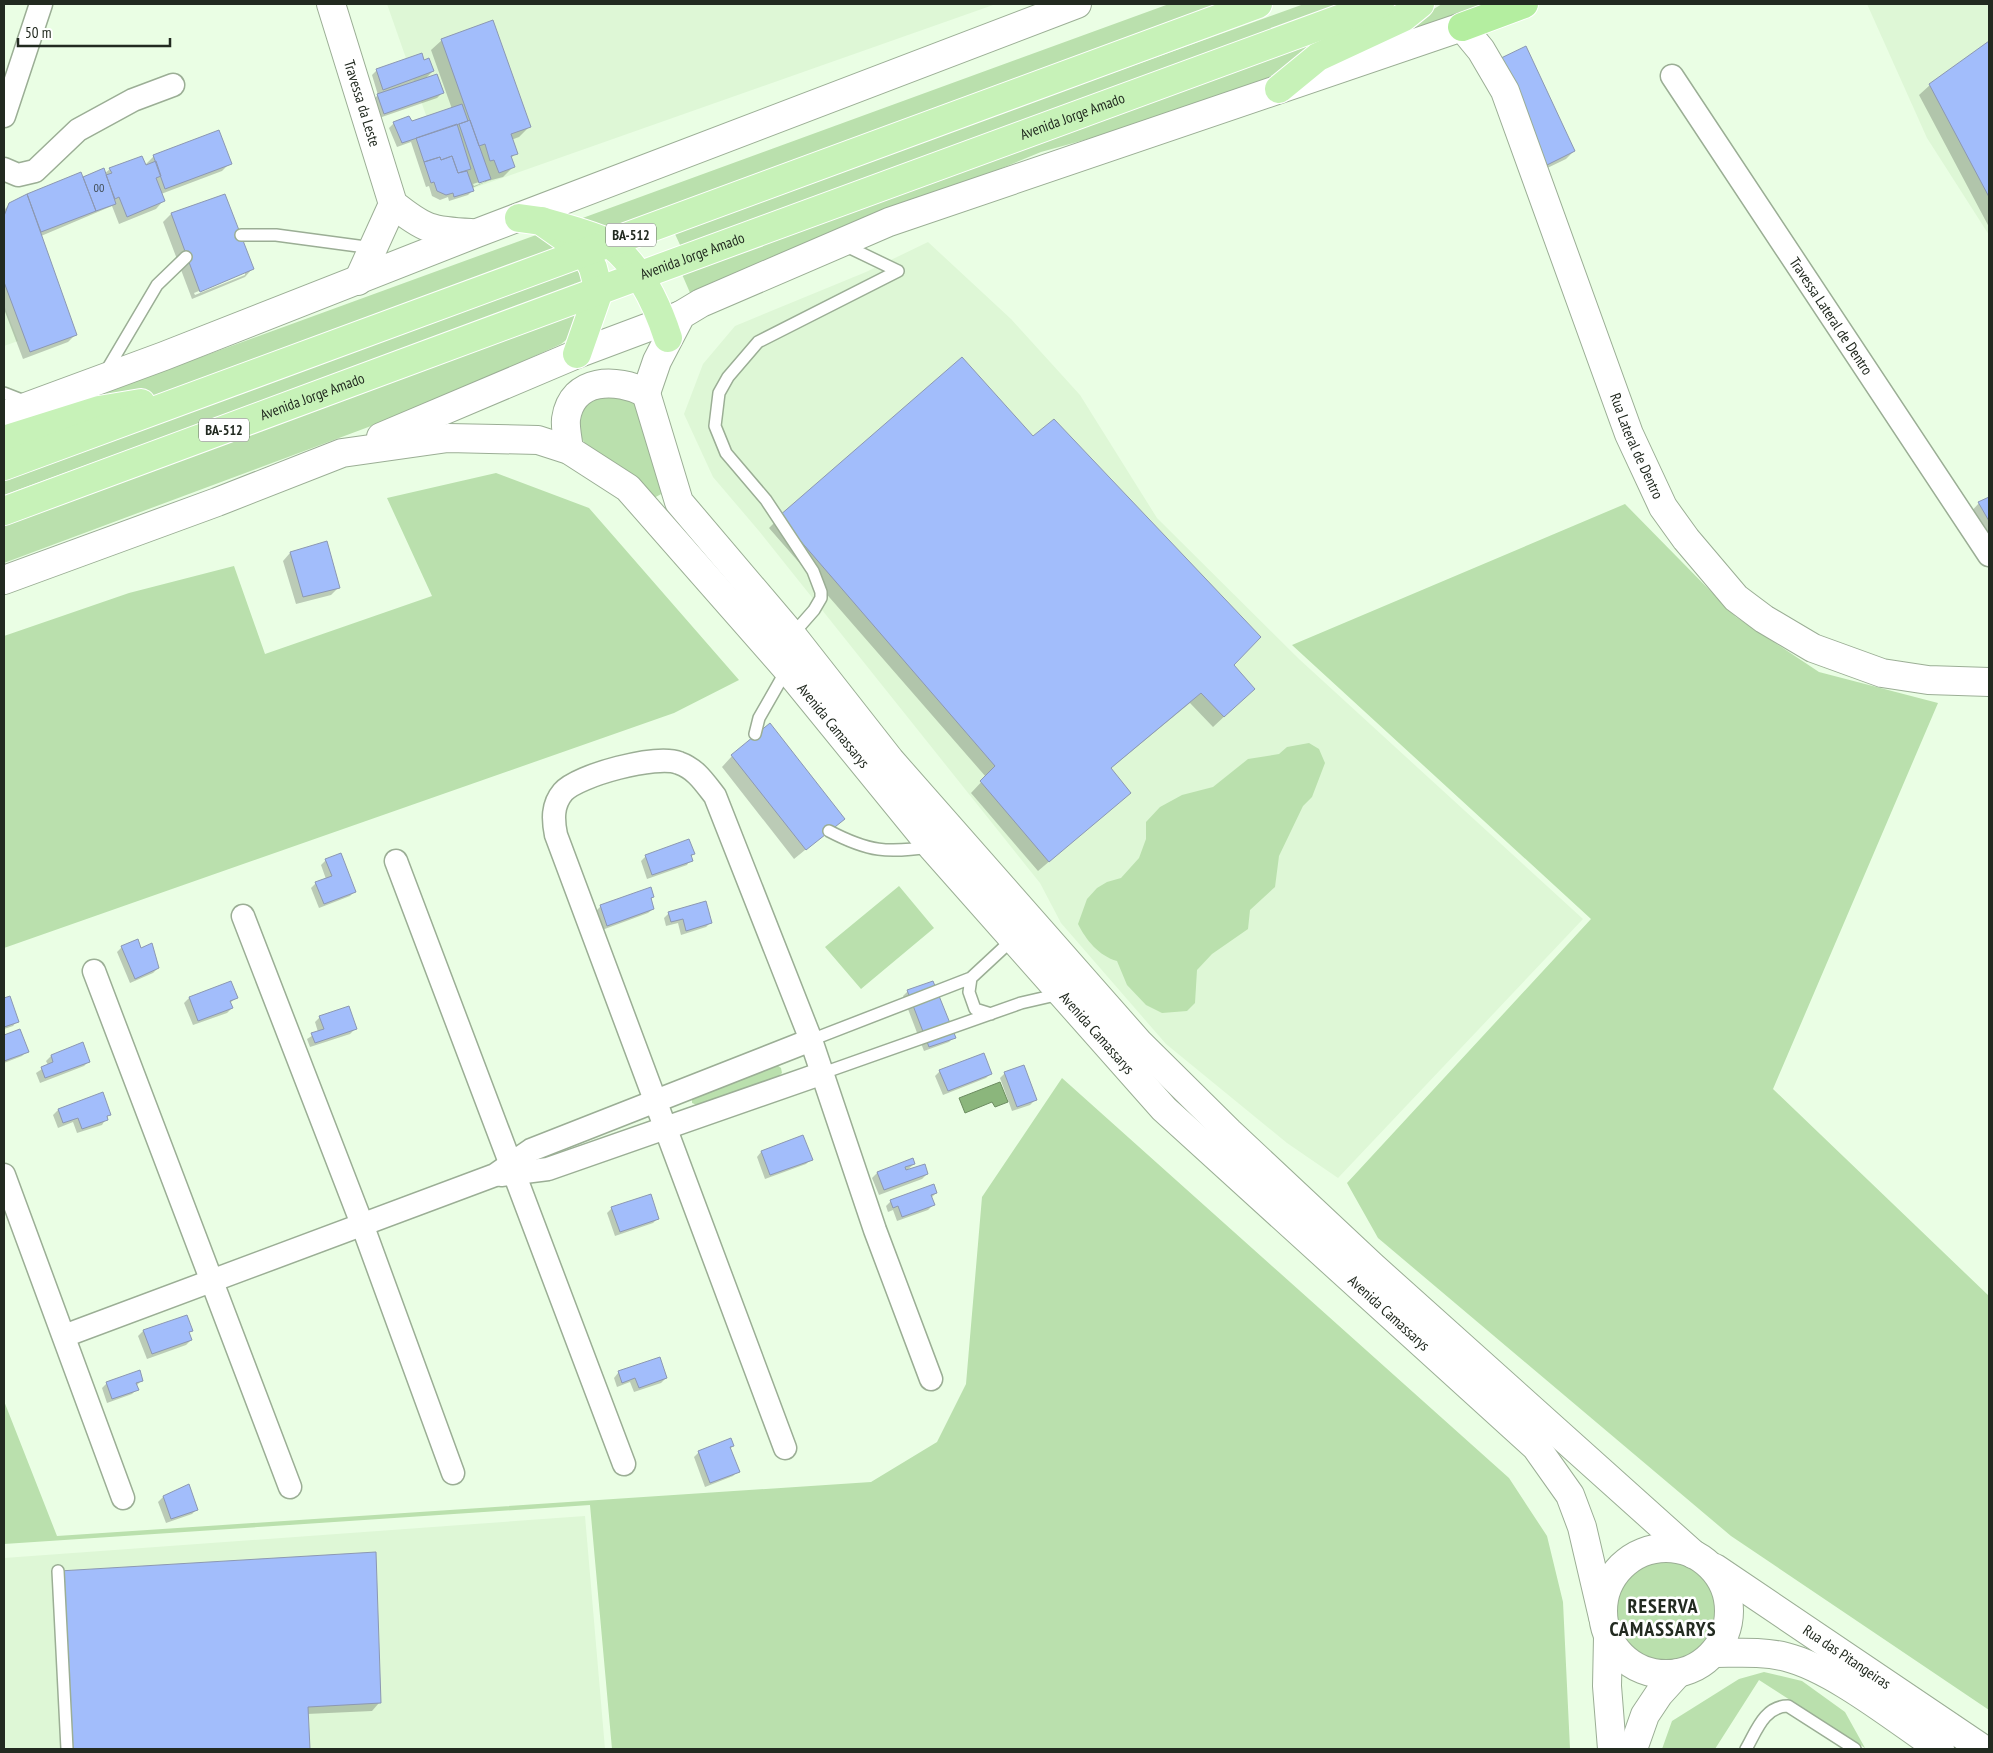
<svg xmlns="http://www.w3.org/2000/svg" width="1993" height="1753" font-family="'PT Sans Narrow',sans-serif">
  <rect width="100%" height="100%" fill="#eafee4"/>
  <path fill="#def7d6" d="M387 4H996L454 195Z
    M1867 4H1989V235L1927 138Z
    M928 242 1011 319 1080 395 1157 518 1299 659 1583 919 1338 1178 1287 1143 1166 1044 1061 923 1040 883 759 531 713 477 684 414 703 364 735 326 866 272Z
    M4 305 18 341 4 346Z
    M585 1516 605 1749H4V1558Z"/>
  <path fill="#bae0ad" d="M1169 4H1227L4 456V429Z
    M1304 4H1352L681 247 675 234 744 206Z
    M1442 4H1494L1324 66 1391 35Z
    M1391 12 1275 74 1214 104 1041 152 691 295 681 272Z
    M578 267 589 282 4 495V479Z
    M583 309 576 332 561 344 430 404 4 563V526L67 497Z
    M603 389 639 404 663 493 654 498 587 446 577 432 586 398Z
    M496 473 589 508 739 680 674 713 4 948V636L129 593 234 566 265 654 432 596 387 498Z
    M1625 504 1736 617 1819 672 1938 703 1773 1089 1989 1296V1710L1731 1536 1378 1238 1347 1183 1591 919 1292 645Z
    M1309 743 1319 749 1325 763 1312 797 1303 806 1279 856 1275 887 1250 910 1248 929 1212 954 1197 970 1195 1003 1187 1011 1162 1013 1146 1005 1127 985 1117 961C1099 956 1086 940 1078 924L1087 899 1097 888 1107 882 1121 878 1139 858 1146 839V822L1160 807 1182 795 1213 787 1248 759 1279 754 1287 747Z
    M899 886 934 928 861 989 825 947Z
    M777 1065 781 1068 782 1073 778 1077 697 1105 692 1103V1098Z
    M1062 1078 1509 1478 1547 1536 1563 1602 1570 1749H612L590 1505 4 1544V1401L57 1536 871 1482 937 1442 966 1384 982 1197Z
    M1609 1611a56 56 0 1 1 112 0a56 56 0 1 1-112 0Z
    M1764 1672 1802 1681 1845 1712 1865 1748 1759 1680 1715 1749H1662L1672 1721 1739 1679Z"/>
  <path fill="#8bb67c" stroke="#6c8c60" d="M1000 1082 1008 1102 995 1107 992 1102 965 1113 959 1098Z"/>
  <path fill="#0003" fill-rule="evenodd" d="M442 40 530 126 519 137 511 140 516 153 511 158 514 166 503 177 488 181 472 188 473 190 468 195 449 201 448 197 440 200 432 196 429 186 426 187 411 142 397 147 389 128 394 123 411 122 452 109 431 50ZM485 180V182L474 186 473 184Z
    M1989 43V227L1919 95 1930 85Z
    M423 61 433 71 425 79 442 93 437 98 379 118 373 100 378 95 372 75 377 70Z
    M1490 69 1574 151 1566 159 1539 172Z
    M154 156 230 163 222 171 161 194 163 201 156 209 119 224 112 206 41 236 75 335 68 342 23 359 4 309V210L10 204 80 174 82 179 104 174 110 169 145 165Z
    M224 195 252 269 245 277 192 299 163 222 171 214ZM245 272V275L195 295 194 293Z
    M1033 438 1232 665 1242 700 1213 727 1190 703 1110 769 1130 793 1038 871 971 793 986 777 769 528 780 517Z
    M1989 498V549L1969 514 1979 503Z
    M290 553 338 588 331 595 296 604 283 561Z
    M732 756 843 819 794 859 722 767Z
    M693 854 687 865 647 879 641 861 646 856Z
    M326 860 355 891 350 896 319 908 311 888 316 883 326 879 321 865Z
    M653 897 650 900 653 909 648 913 602 930 596 911 601 906Z
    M669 913 711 922 706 927 681 935 678 923 666 926 664 918Z
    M122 947 141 949 158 968 153 973 130 983 117 952Z
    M908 991 954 1037 949 1042 924 1051 903 996Z
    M10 997 17 1021 13 1026 4 1029V999Z
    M189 998H236L230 1003 232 1008 227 1013 193 1025 184 1003Z
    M320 1017 355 1029 350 1034 310 1047 307 1039 318 1032 315 1022Z
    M20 1031 27 1051 22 1056 4 1063V1037Z
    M51 1056 89 1061 84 1066 40 1083 36 1073 48 1065 46 1061Z
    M940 1071 991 1073 986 1078 943 1095 935 1076Z
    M1005 1073 1035 1100 1030 1105 1012 1111 1000 1078Z
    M102 1094 109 1114 102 1125 77 1133 73 1122 58 1128 53 1115 58 1110Z
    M761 1152 811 1159 806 1164 765 1179 757 1157Z
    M914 1164 905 1172 927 1174 922 1179 879 1195 872 1178 877 1173Z
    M936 1193 931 1198 933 1205 928 1210 897 1221 893 1210 888 1212 886 1206 891 1201Z
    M612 1208 658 1218 653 1223 615 1236 607 1213Z
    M186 1316 191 1330 188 1333 191 1340 186 1345 147 1359 138 1336 143 1331Z
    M659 1359 666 1378 661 1383 634 1392 630 1382 617 1387 614 1378 618 1373Z
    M142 1380 136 1386 137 1389 132 1394 107 1403 102 1388 107 1383Z
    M733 1446 730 1449 738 1471 733 1476 705 1487 694 1457 699 1452Z
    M189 1486 197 1509 192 1514 166 1523 158 1502 163 1497Z
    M60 1573 379 1703 372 1711 307 1714 309 1749H62L52 1580Z"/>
  <path fill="#a2bdfb" stroke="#8c98b2" d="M493 20 531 127 511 134 518 154 511 156 515 167 499 173 494 160 490 161 485 144 479 146 441 39Z
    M1989 41V197L1929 84Z
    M1526 46 1575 151 1547 165 1497 60Z
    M422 53 424 60 429 58 434 71 383 90 376 69Z
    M437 74 444 93 384 114 377 94Z
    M462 104 468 121 402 143 393 122 409 116 412 121Z
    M470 120 491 179 479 183 459 124Z
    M457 124 471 169 458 173 452 156 441 160 440 157 424 162 416 138Z
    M219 130 232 164 165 189 153 155Z
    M142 156 146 165 156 161 161 176 156 178 165 201 127 217 119 197 115 199 106 175 112 173 109 168Z
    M452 156 458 173 467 171 474 191 454 197 453 193 446 195 437 191 434 182 431 183 424 162 440 157 441 160Z
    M104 168 116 204 96 211 83 177Z
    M81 172 96 211 41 232 27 194Z
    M27 194 77 335 30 352 4 282V216L9 203Z
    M225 194 254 269 200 292 171 213Z
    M962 357 1033 436 1054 419 1261 637 1234 665 1255 689 1224 717 1201 693 1111 768 1131 793 1049 862 980 781 995 766 779 516Z
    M1989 497V521L1978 502Z
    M327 541 340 588 303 597 290 552Z
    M770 723 845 819 806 850 731 755Z
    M689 839 695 854 691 855 693 861 652 875 645 855Z
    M341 853 356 892 324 904 315 882 332 876 325 859Z
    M651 887 654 897 651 898 654 909 607 926 600 905Z
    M706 901 712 923 686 931 683 919 671 922 668 912Z
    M138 939 141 948 152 943 159 968 135 979 121 946Z
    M231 981 238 998 230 1001 233 1008 198 1021 189 997Z
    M933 981 956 1038 929 1047 907 990Z
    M10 996 19 1022 4 1027V998Z
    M349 1006 357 1029 315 1043 311 1033 324 1029 319 1016Z
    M20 1029 29 1052 4 1061V1035Z
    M83 1042 90 1062 45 1078 41 1067 53 1062 51 1055Z
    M984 1053 992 1074 948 1091 939 1070Z
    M1024 1065 1037 1100 1017 1107 1004 1072Z
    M103 1092 111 1115 107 1116 108 1120 82 1129 78 1118 63 1123 58 1109Z
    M803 1135 813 1160 770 1175 761 1151Z
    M913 1158 915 1164 905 1167 906 1170 925 1164 928 1174 884 1190 877 1172Z
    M934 1184 937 1193 931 1195 935 1205 902 1217 898 1206 893 1208 890 1200Z
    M651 1194 659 1219 620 1232 611 1207Z
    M187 1315 193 1331 189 1332 192 1340 152 1354 143 1330Z
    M660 1357 667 1378 639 1388 635 1378 622 1383 618 1371Z
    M140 1370 143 1381 136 1383 139 1390 112 1399 106 1382Z
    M731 1438 734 1446 730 1447 740 1472 710 1483 698 1451Z
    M189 1484 198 1510 171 1519 163 1496Z
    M376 1552 381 1703 308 1707 310 1749H70L59 1571Z"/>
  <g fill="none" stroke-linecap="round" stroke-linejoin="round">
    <defs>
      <path id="service" d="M241 235H276L373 248
        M844 245 898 271
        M105 373 157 285 186 257
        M4 393 27 402
        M792 635 814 610 821 598V592L813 571 766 500 726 453 715 426 719 393 728 377 758 342 898 271
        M755 734 759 718 787 669
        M829 831C869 852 887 853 931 847
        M971 978 969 992 975 1009 991 1014
        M811 1040 971 978 1013 939
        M823 1073 1021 1003 1060 994
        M58 1571 67 1749
        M1746 1749C1756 1732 1764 1706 1788 1706L1855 1749"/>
      <g id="minor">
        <path id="s1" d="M1672 76 1989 555"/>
        <path d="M4 116 41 4"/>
        <path d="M4 169 18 175 35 171 78 130 133 100 173 85"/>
        <path d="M396 861 624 1464"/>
        <path d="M243 916 362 1224 453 1473"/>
        <path d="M94 971 290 1487"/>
        <path d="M4 1175 123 1498"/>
        <path d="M501 1175 548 1169 823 1073"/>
        <path d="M64 1336 495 1175 531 1150 811 1040"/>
        <path d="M785 1448 556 835C553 820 552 805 563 792 578 775 657 754 679 763 696 769 704 782 715 796L811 1040 875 1230 931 1379"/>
      </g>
      <g id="tertiary">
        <path id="s2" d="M331 4 393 204C424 229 431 231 471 233"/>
        <path d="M358 281 393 204"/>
        <path id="s3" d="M646 393 657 361 681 315 701 303 889 222 1462 27 1481 50 1505 91 1629 434 1663 507 1686 539 1736 598 1764 619 1813 648 1882 673 1928 680 1989 682"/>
        <path d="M646 393 679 502 792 635 890 760 1139 1043 1229 1132 1372 1266 1693 1554"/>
        <path d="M4 415 164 356 477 233 1077 4"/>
        <path d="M381 437 577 354 681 315"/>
        <path d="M569 450C568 440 565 428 566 419 572 377 617 378 646 393"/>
        <path id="s4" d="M4 580 217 502 342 453 448 438 538 440 569 450 628 488 787 669 932 847 1164 1109 1536 1447 1570 1495 1582 1527 1603 1617"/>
        <circle cx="1666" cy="1611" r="63"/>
        <path id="s5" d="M1715 1568 1983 1749"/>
        <path d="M1608 1637 1607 1686 1612 1749"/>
        <path d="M1714 1653C1737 1653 1763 1651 1786 1657 1834 1669 1898 1721 1940 1749"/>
        <path d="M1633 1749 1645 1715 1659 1694 1678 1673"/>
      </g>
      <g id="primary">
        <path d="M1279 89 1318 57 1404 17 1420 4"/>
        <path d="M519 218 541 221 585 252 593 268 599 291 577 354"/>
        <path d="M541 221C555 225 601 237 610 244 639 266 657 304 668 338"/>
        <path d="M4 440 99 410 141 403"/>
        <path d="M4 466 1258 4"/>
        <path id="s6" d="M4 511C462 341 921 171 1380 4"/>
      </g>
      <path id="trunk" d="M1462 27 1524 4"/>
    </defs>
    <use href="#service" stroke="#9bae95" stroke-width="14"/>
    <use href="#minor" stroke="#9bae95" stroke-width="25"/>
    <use href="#tertiary" stroke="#9bae95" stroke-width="30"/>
    <use href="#primary" stroke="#fff" stroke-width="30"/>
    <use href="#trunk" stroke="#fff" stroke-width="30"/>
    <use href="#service" stroke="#fff" stroke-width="11"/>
    <use href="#minor" stroke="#fff" stroke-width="22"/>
    <use href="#tertiary" stroke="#fff" stroke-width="28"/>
    <use href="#primary" stroke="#c7f2b8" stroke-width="28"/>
    <use href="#trunk" stroke="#b4eea0" stroke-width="28"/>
  </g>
  <g text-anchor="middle" stroke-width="5" stroke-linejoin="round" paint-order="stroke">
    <g font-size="12" fill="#424f57">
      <text x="99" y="192">00</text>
    </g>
    <g fill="#fff" stroke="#646a63" stroke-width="1">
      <rect x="606" y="223.5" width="50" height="23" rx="4"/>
      <rect x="199" y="418.5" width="50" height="23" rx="4"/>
    </g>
    <g font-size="14" font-weight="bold" fill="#222a20">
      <text x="631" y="240">BA-512</text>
      <text x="224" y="435">BA-512</text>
    </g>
    <g font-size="15" fill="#222a20" stroke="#fff">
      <text dy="5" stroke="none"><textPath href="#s2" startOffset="104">Travessa da Leste</textPath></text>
      <text dy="5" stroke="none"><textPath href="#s6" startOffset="1139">Avenida Jorge Amado</textPath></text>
      <text dy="5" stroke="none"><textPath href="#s6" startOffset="734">Avenida Jorge Amado</textPath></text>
      <text dy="5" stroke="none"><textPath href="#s1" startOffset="288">Travessa Lateral de Dentro</textPath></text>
      <text dy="5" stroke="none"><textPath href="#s6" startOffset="329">Avenida Jorge Amado</textPath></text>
      <text dy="5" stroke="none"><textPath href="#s3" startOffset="1375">Rua Lateral de Dentro</textPath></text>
      <text dy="5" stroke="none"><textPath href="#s4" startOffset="975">Avenida Camassarys</textPath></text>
      <text dy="5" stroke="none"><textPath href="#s4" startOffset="1380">Avenida Camassarys</textPath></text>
      <text dy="5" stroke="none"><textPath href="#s4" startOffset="1785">Avenida Camassarys</textPath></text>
      <text dy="5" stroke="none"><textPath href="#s5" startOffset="159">Rua das Pitangeiras</textPath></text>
    </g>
    <g font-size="20" font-weight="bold" letter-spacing="1" fill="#222a20" stroke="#fff">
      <text x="1663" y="1613">RESERVA<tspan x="1663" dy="23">CAMASSARYS</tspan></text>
    </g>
  </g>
  <rect width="1993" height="1753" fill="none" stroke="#222a20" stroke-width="10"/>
  <path d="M18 38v8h152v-8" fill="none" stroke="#222a20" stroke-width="2.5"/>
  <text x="25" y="38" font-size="15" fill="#222a20" stroke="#ffffff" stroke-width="4" paint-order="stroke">50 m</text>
</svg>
